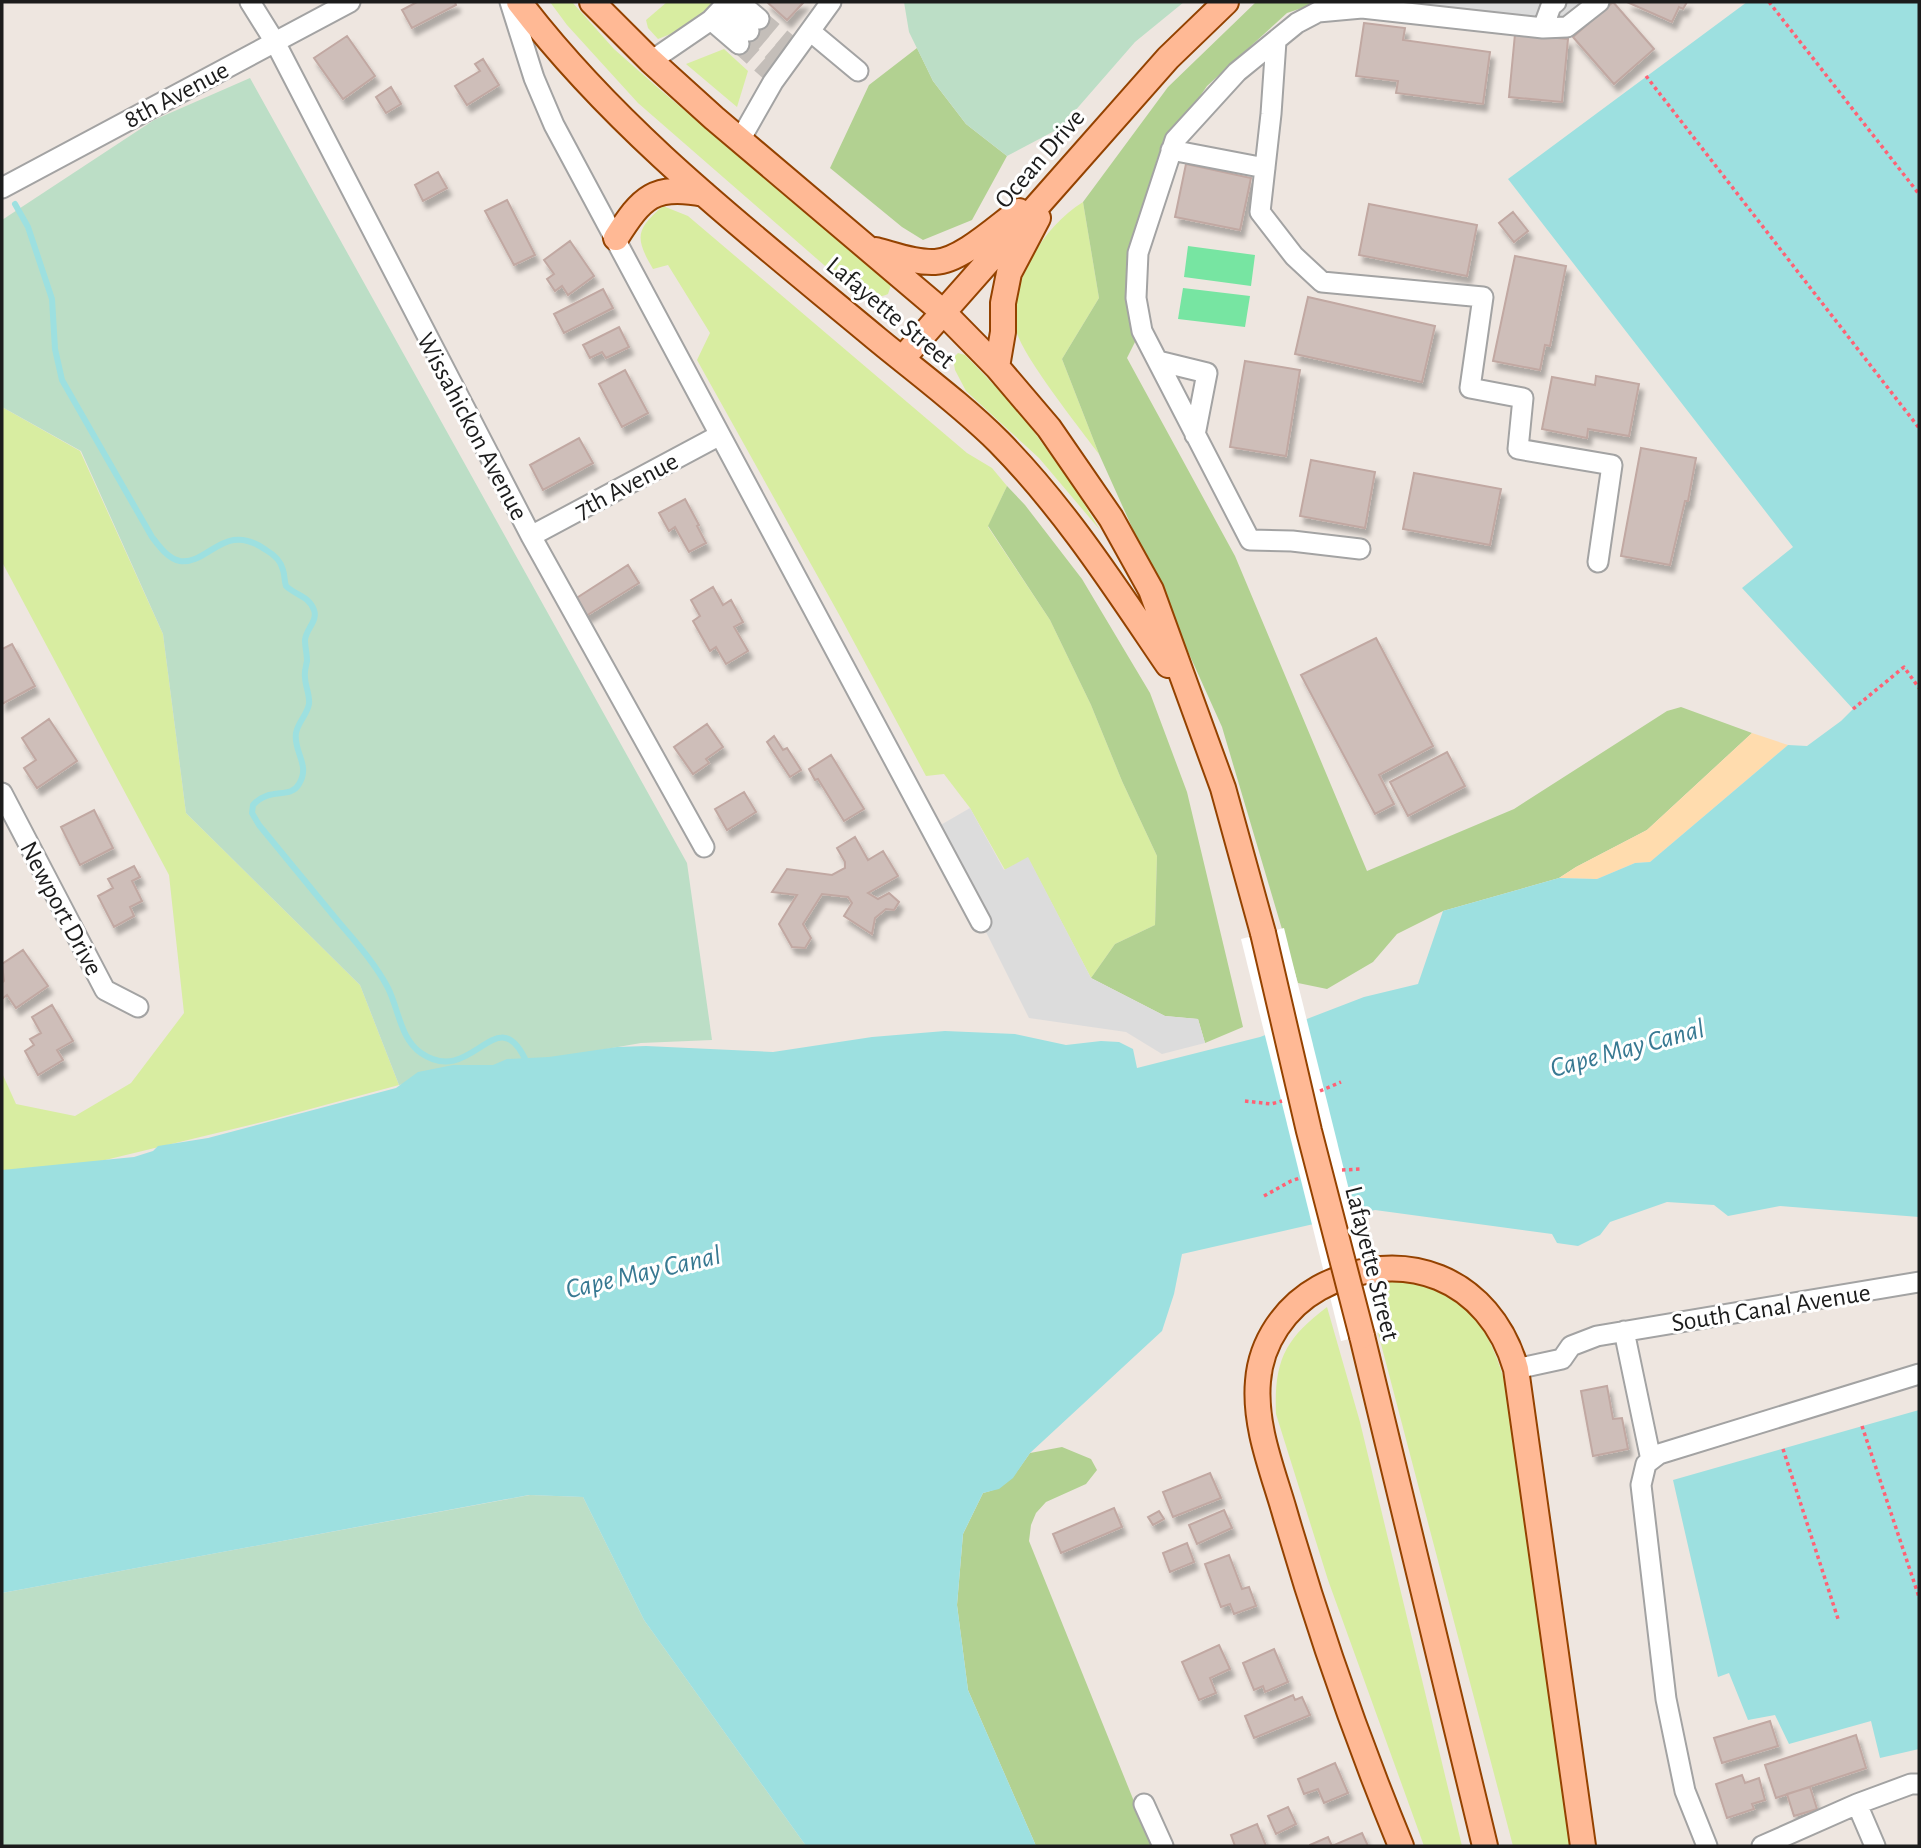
<svg xmlns="http://www.w3.org/2000/svg" width="1921" height="1848" font-family="'Alegreya Sans',sans-serif">
  <defs>
    <filter id="shadow"><feDropShadow dx="4" dy="7" stdDeviation="2" flood-color="#0004"/></filter>
  </defs>
  <rect width="100%" height="100%" fill="#eee6e0"/>
  <path fill="#d8eda1" d="M550 2H572L614 49 657 87 891 285 888 294C867 304 849 284 832 272L638 103 567 25Z
    M667 2H713L688 27 658 39 648 28 646 20Z
    M724 49 748 71 737 107 686 64Z
    M1083 202 1099 298 1062 359 1099 454C1082 431 1019 352 1016 329 1012 300 1018 286 1030 262 1041 238 1061 216 1083 202Z
    M663 206 688 216 967 453 992 468 1007 486 988 527 1050 620 1091 705 1122 781 1157 856 1155 925 1115 944 1091 978 1028 858 1005 870 970 808 944 774 926 776 841 618 697 360 710 333 668 265 653 269C635 238 635 230 663 206Z
    M958 353 965 355 1019 411 1075 489 1100 530 1039 458 966 391 955 370 953 358Z
    M2 407 80 451 163 634 186 813 360 985 399 1085 266 1121 2 1185V1073L16 1104 75 1116 131 1083 184 1013 169 875 2 562Z
    M1406 1280C1416 1282 1428 1284 1438 1288 1476 1306 1494 1344 1505 1383L1572 1846H1513L1366 1287 1380 1282Z
    M1327 1307 1360 1422 1462 1846H1424L1328 1580 1276 1414C1274 1360 1285 1339 1327 1307Z"/>
  <path fill="#b2d191" d="M1256 2H1320L1287 13 1207 86 1157 159 1129 270 1138 336 1127 358 1235 556 1367 871 1514 809 1667 711 1681 707 1752 733 1647 830 1576 867 1559 878 1443 911 1397 934 1373 962 1327 989 1298 983 1222 727 1099 454 1062 359 1099 298 1083 202 1168 87Z
    M917 48 933 81 966 124 1007 156 972 220 923 240 902 227 830 168 869 85Z
    M1007 486 1025 505 1082 579 1150 693 1187 792 1243 1027 1205 1043 1198 1019 1165 1016 1091 978 1115 944 1155 925 1157 856 1122 781 1091 705 1050 620 988 526Z
    M1062 1447 1091 1459 1097 1470 1086 1484 1046 1502 1036 1513 1031 1525 1029 1541 1152 1846H1036L968 1690 957 1605 963 1534 983 1493C1009 1487 1015 1474 1030 1453Z"/>
  <path fill="#bcdec6" d="M904 2H1184L1135 42 1060 128 1007 156 966 124 933 81 909 32Z
    M250 78 687 863 712 1040 641 1043 399 1085 360 985 186 813 163 634 81 451 2 407V220L154 120Z
    M530 1495 583 1497 644 1620 806 1846H2V1593Z"/>
  <path fill="#ffdcae" d="M1752 733 1788 745 1650 862 1635 863 1597 879 1559 878 1576 867 1647 830Z"/>
  <path fill="#77e5a2" d="M1188 246 1255 255 1251 286 1184 277Z
    M1183 288 1250 296 1245 327 1178 319Z"/>
  <path fill="#dcdcdc" d="M1408 2H1604L1554 40 1405 22Z
    M970 808 1004 870 1028 857 1091 978 1165 1016 1198 1019 1205 1043 1162 1054 1126 1032 1029 1018 981 922 932 830Z"/>
  <path fill="#9de0e0" d="M1747 2H1919V1217L1780 1206 1728 1216 1714 1205 1667 1202 1610 1222 1600 1235 1578 1246 1557 1243 1552 1234 1375 1210 1182 1254 1174 1294 1162 1331 1030 1453 1013 1478 999 1489 983 1493 963 1534 957 1605 968 1690 1036 1846H806L644 1620 583 1497 529 1495 2 1593V1170L134 1157 153 1151 158 1146 208 1138 396 1088 418 1072 453 1065H493L507 1059 549 1057 617 1047 646 1046 773 1052 872 1037 945 1031 1015 1034 1066 1045 1101 1041 1119 1042 1133 1049 1137 1068 1260 1037 1364 997 1418 984 1443 911 1559 878 1597 879 1635 863 1650 862 1788 745 1807 746 1841 721 1853 709 1742 588 1793 547 1508 179Z
    M1919 1410V1749L1880 1758 1871 1721 1789 1744 1775 1715 1748 1720 1729 1673 1718 1677 1673 1480Z"/>
  <path fill="#fff" d="M1284 928 1384 1331 1341 1341 1241 939Z"/>
  <g fill="none" stroke-linecap="round" stroke-linejoin="round">
    <path stroke="#9de0e0" stroke-width="6" d="M15 204 28 227 52 299 55 349 62 380 152 537C159 546 168 559 180 561 209 565 224 520 266 550 273 554 281 561 283 570 285 576 284 580 286 586 295 595 309 596 314 610 318 621 306 629 305 640 305 647 307 654 307 661 306 666 304 672 305 677 305 686 310 694 309 704 307 715 298 722 296 733 293 752 311 765 299 784 290 800 270 786 253 805L252 813 259 825C285 857 311 888 337 920 355 941 375 963 388 988 399 1010 400 1038 421 1053 473 1089 497 995 527 1063"/>
  </g>
  <path fill="#cebeb9" stroke="#c1a8a2" stroke-width="2" filter="url(#shadow)" d="M417 2H455L456 5 412 28 402 10Z
    M767 2H804L787 20Z
    M1613 2 1654 49 1614 84 1573 37Z
    M1627 2H1687L1683 9 1679 7 1672 22Z
    M1364 23 1405 28 1403 40 1490 52 1483 104 1396 93 1398 81 1356 76Z
    M1515 34 1568 39 1562 102 1509 97Z
    M347 36 375 76 343 99 314 58Z
    M483 59 499 85 467 105 455 86 480 71 475 64Z
    M391 87 401 104 386 113 376 97Z
    M1186 164 1251 178 1240 230 1175 217Z
    M438 172 447 188 423 201 415 185Z
    M507 200 535 255 514 265 485 211Z
    M1369 204 1477 225 1467 276 1359 255Z
    M1513 212 1528 231 1514 242 1499 223Z
    M570 241 594 276 568 295 562 286 555 291 547 279 554 274 544 260Z
    M1515 256 1566 266 1550 346 1545 345 1540 370 1493 361Z
    M603 289 613 308 564 333 554 314Z
    M1308 297 1435 326 1422 382 1295 354Z
    M619 327 629 347 606 358 602 352 590 358 583 345Z
    M1245 361 1300 370 1286 456 1230 447Z
    M625 370 648 413 622 427 599 384Z
    M1596 376 1639 384 1629 436 1588 429 1587 438 1542 429 1552 377 1595 385Z
    M579 438 593 463 543 490 530 465Z
    M1641 448 1696 458 1688 501H1685L1670 565 1621 556Z
    M1311 460 1375 472 1365 528 1300 516Z
    M1414 473 1501 489 1490 545 1403 529Z
    M685 499 699 525 697 526 706 543 689 552 675 527 669 531 659 513Z
    M628 565 639 583 586 616 575 599Z
    M713 587 723 605 731 600 743 622 734 627 748 651 726 664 716 647 710 651 693 621 700 616 691 600Z
    M1376 638 1433 746 1379 775 1394 804 1375 814 1301 675Z
    M12 644 35 686 2 704V649Z
    M49 719 77 761 37 788 24 768 36 760 22 738Z
    M707 724 723 747 706 759 709 763 693 774 674 747Z
    M774 736 783 750 787 748 801 770 790 777 767 742Z
    M1447 752 1465 786 1408 816 1390 782Z
    M831 755 864 809 844 821 818 779 815 780 809 769Z
    M744 792 756 812 727 830 715 809Z
    M94 810 113 848 80 865 61 827Z
    M855 837 868 860 883 851 898 876 868 893 878 899 889 893 899 902 894 910 886 909 875 918 872 934 844 916 852 903 848 897 822 894 803 924 811 938 805 948 792 947 779 924 797 895 772 892 787 869 832 875 845 868V862L837 848Z
    M134 866 140 877 132 881 142 901 130 907 134 916 114 927 98 896 113 888 108 879Z
    M23 950 48 986 16 1008 7 995 2 999V983L4 981 2 964Z
    M52 1005 73 1041 57 1050 63 1060 38 1075 25 1051 34 1045 30 1039 41 1033 32 1017Z
    M1607 1386 1613 1419 1622 1418 1628 1449 1593 1456 1581 1391Z
    M1210 1473 1221 1498 1173 1517 1163 1492Z
    M1114 1508 1122 1527 1061 1553 1053 1534Z
    M1224 1510 1232 1528 1197 1544 1189 1525Z
    M1159 1511 1164 1519 1153 1525 1148 1517Z
    M1187 1543 1194 1562 1170 1572 1163 1553Z
    M1229 1555 1242 1589 1249 1587 1256 1606 1234 1614 1230 1604 1221 1607 1205 1564Z
    M1219 1645 1230 1669 1210 1678 1216 1693 1199 1700 1182 1662Z
    M1274 1649 1288 1682 1265 1692 1263 1686 1254 1690 1243 1663Z
    M1293 1695 1295 1700 1302 1697 1310 1715 1254 1738 1245 1716Z
    M1770 1721 1778 1746 1722 1763 1714 1738Z
    M1856 1735 1866 1768 1776 1798 1765 1765Z
    M1335 1763 1348 1793 1324 1803 1318 1789 1304 1794 1298 1779Z
    M1742 1775 1745 1783 1759 1778 1765 1800 1752 1804 1754 1809 1727 1818 1716 1784Z
    M1810 1787 1817 1809 1794 1816 1787 1794Z
    M1288 1807 1296 1824 1276 1834 1268 1816Z
    M1257 1824 1266 1846H1235L1231 1835Z
    M1362 1833 1368 1846H1310V1845L1328 1837 1332 1846Z"/>
  <g fill="none" stroke-linecap="round" stroke-linejoin="round">
    <path stroke="#c4beb9" stroke-width="19" stroke-dasharray="19 10" stroke-linecap="butt" d="M759 19 791 46
      M749 31 780 58
      M739 44 769 71"/>
    <defs>
      <path id="minor" d="M250 2 275 42 531 536 704 847
        M510 2 534 78 554 125 981 922
        M739 2 759 19
        M722 8 749 31
        M1362 8 1543 28 1567 27 1599 2
        M711 20 739 44
        M1543 28 1551 6 1556 2
        M810 31 858 71
        M1276 41 1271 114 1260 212 1294 256 1322 282 1483 297 1470 388 1523 398 1518 449 1612 465 1598 562
        M651 61 711 20 728 2
        M740 140 773 82 831 2
        M1171 150 1265 168
        M2 188 350 2
        M1158 361 1207 373 1195 435
        M531 536 720 435
        M1360 549 1292 541 1250 540 1142 331 1136 298 1138 253 1175 140 1237 72 1297 23 1318 12 1362 8 1363 2
        M2 793 105 990 138 1007
        M1624 1331 1651 1460
        M1516 1369 1562 1359 1571 1346 1597 1336 1919 1282
        M1144 1804 1163 1846
        M1857 1804 1875 1846
        M1707 1846 1685 1791 1666 1699 1641 1485 1646 1464 1659 1454 1919 1374
        M1762 1846 1857 1804 1911 1784H1919"/>
      <path id="major" d="M519 2C620 134 750 233 877 339 917 372 962 405 999 442 1065 509 1115 587 1168 665
        M592 2 651 61 714 118 943 312 997 367 1049 428 1111 518 1151 590 1223 788 1263 933
        M616 238C642 197 654 184 704 194
        M876 250C895 255 916 263 935 262 961 261 998 226 1019 211
        M902 359 1168 58 1226 2
        M997 367 1003 332V303L1009 273 1038 218
        M1362 1336 1485 1846
        M1401 1846C1356 1737 1317 1624 1284 1510 1272 1469 1254 1425 1258 1381 1261 1342 1285 1307 1319 1288 1402 1243 1490 1278 1516 1369L1583 1846"/>
    </defs>
    <use href="#minor" stroke="#a3a3a3" stroke-width="23"/>
    <use href="#major" stroke="#944200" stroke-width="28"/>
    <path stroke="#ff6174" stroke-width="3.5" stroke-dasharray="3.5 3.5" stroke-linecap="butt" d="M1769 2 1919 194
      M1646 76 1919 428
      M1853 709 1904 667 1919 688
      M1320 1091 1341 1082
      M1245 1101 1271 1104 1282 1101
      M1342 1170 1361 1169
      M1264 1196 1291 1181 1300 1178
      M1862 1426 1919 1597
      M1783 1449 1839 1622"/>
    <use href="#minor" stroke="#fff" stroke-width="19"/>
    <use href="#major" stroke="#ffb995" stroke-width="24"/>
    <defs>
      <path id="major-bridge" d="M1263 933 1309 1131 1362 1336"/>
    </defs>
    <use href="#major-bridge" stroke="#944200" stroke-width="28" stroke-linecap="butt"/>
    <use href="#major-bridge" stroke="#ffb995" stroke-width="24"/>
  </g>
  <g text-anchor="middle" stroke-width="6" stroke-linejoin="round" paint-order="stroke">
    <g font-size="26" fill="#1c1c1c" stroke="#fff">
      <text transform="translate(176 94) rotate(-28)" y="9">8th Avenue</text>
      <text transform="translate(1039 158) rotate(-49)" y="9">Ocean Drive</text>
      <text transform="translate(891 312) rotate(40)" y="9">Lafayette Street</text>
      <text transform="translate(473 426) rotate(62)" y="9">Wissahickon Avenue</text>
      <text transform="translate(626 485) rotate(-28)" y="9">7th Avenue</text>
      <text transform="translate(62 908) rotate(62)" y="9">Newport Drive</text>
      <text transform="translate(1373 1263) rotate(76)" y="9">Lafayette Street</text>
      <text transform="translate(1771 1307) rotate(-9)" y="9">South Canal Avenue</text>
    </g>
    <g font-size="28" font-style="italic" fill="#387992" stroke="#fff">
      <text transform="translate(1627 1047) rotate(-15)" y="10">Cape May Canal</text>
      <text transform="translate(643 1271) rotate(-13)" y="10">Cape May Canal</text>
    </g>
  </g>
  <rect width="1921" height="1848" fill="none" stroke="#1c1c1c" stroke-width="7"/>
</svg>
